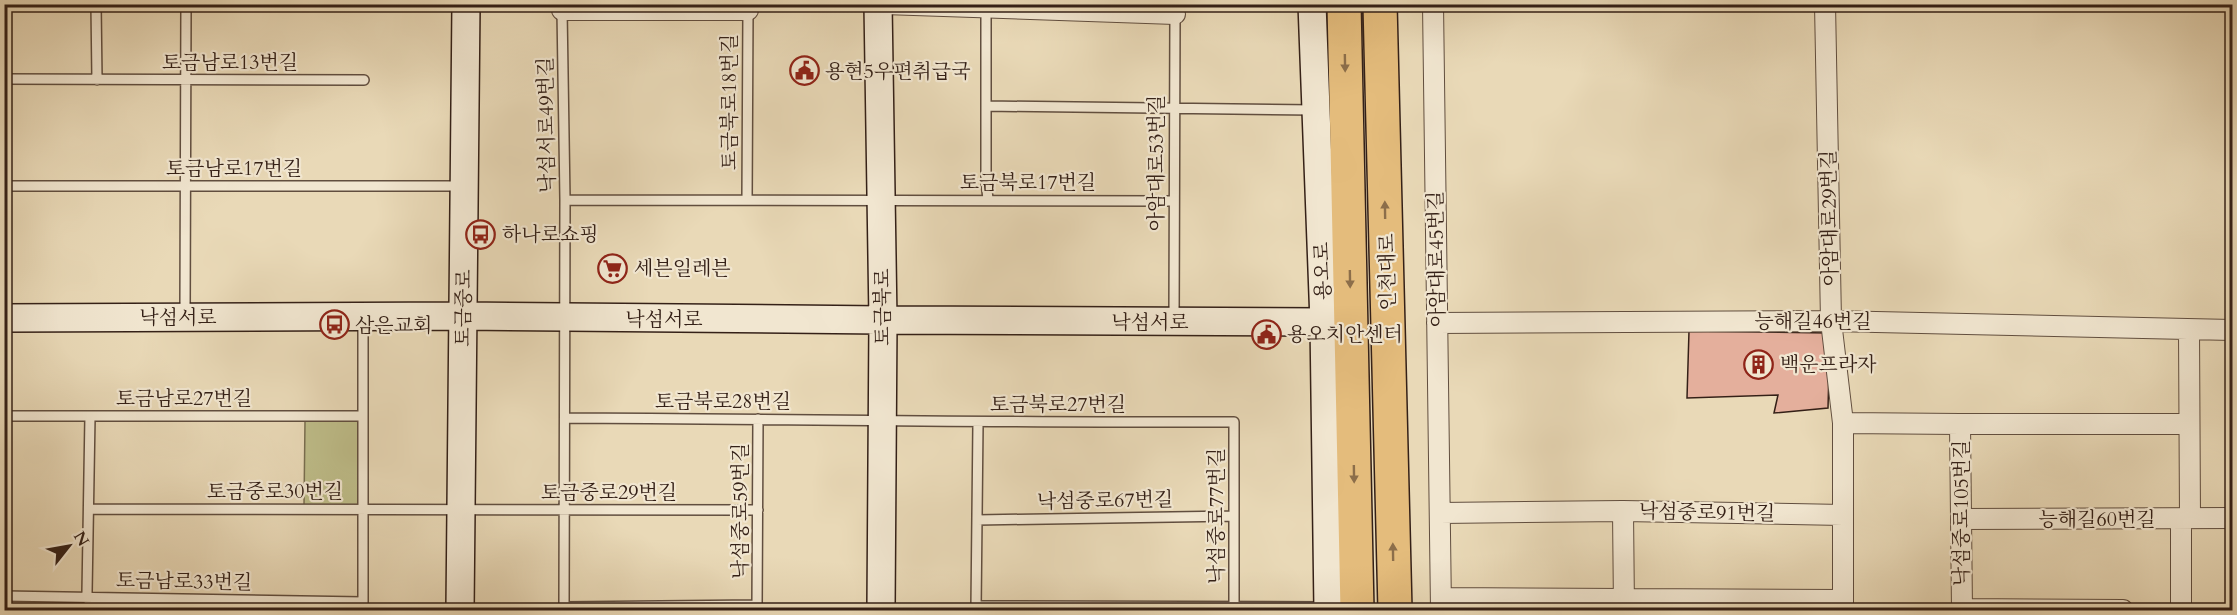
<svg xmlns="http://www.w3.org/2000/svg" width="2237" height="615" font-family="Cardo,'Noto Serif KR',serif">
  <rect width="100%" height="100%" fill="#e9d9b7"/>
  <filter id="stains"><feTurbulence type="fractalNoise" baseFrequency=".00333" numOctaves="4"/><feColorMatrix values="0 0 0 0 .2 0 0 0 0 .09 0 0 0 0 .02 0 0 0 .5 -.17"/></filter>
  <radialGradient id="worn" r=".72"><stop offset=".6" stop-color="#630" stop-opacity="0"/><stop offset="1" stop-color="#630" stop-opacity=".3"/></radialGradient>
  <path fill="#bebd89" stroke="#796e50" stroke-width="1.5" d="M359 419 360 507 304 506 305 421Z"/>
  <path fill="#e4af9c" stroke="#342017" stroke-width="1.5" d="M1689 331 1830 333 1828 408 1774 413 1778 395 1687 398Z"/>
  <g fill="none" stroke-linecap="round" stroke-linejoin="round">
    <defs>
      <path id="lane" d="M96 4 97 80
        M986 7V182L988 199
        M562 10 565 200 564 610
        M4 79 364 80
        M986 106 1314 110
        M4 186H461
        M565 200 1174 201
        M747 200 748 10
        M185 314 186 4
        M1174 320 1175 13
        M4 416H363
        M90 416 87 593 91 610
        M565 418C788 419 1011 423 1234 422V610
        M89 509 758 510
        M977 520 1234 516
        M4 596 363 602
        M976 606 1325 607
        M564 607 757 605
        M757 608 758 419
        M976 609 978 423
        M363 610V319"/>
      <path id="street" d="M884 4 1175 14
        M1433 4 1441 610
        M1825 4 1831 321 1843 423V610
        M562 10H748
        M1437 323 1831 321 2232 330
        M2189 330 2190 518
        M1843 423 1960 424 1962 610
        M1960 424H2189
        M1623 511 1624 610
        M1440 513 1623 511 1843 515
        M2181 518V610
        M1961 519 2232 518
        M1441 598 1843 600
        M1962 609 2123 610"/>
      <path id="secondary" d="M878 4 883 320 881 610
        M1312 4 1324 322 1328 610
        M4 318 463 316 883 320 1324 322
        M460 610 466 4"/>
      <path id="highway" d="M1344 4 1357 610
        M1380 4 1395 610"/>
    </defs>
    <use href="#lane" stroke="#614e3f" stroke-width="12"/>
    <use href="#street" stroke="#614e3f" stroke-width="22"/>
    <use href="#secondary" stroke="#342017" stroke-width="30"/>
    <use href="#highway" stroke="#342017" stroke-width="36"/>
    <use href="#lane" stroke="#f1e6d0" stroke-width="9"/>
    <use href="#street" stroke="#f1e6d0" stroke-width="20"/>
    <use href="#secondary" stroke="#f1e6d0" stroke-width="27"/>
    <use href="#highway" stroke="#e4bc7c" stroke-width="33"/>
  </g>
  <defs><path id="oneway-solid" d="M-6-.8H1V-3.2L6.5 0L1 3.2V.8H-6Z" transform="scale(1.5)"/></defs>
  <g fill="#8c6e4a">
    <use href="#oneway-solid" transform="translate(1345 63) rotate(89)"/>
    <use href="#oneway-solid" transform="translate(1385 210) rotate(-91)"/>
    <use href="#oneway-solid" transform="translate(1350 279) rotate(89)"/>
    <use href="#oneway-solid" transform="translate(1354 474) rotate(89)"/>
    <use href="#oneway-solid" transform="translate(1393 552) rotate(-91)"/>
  </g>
  <defs>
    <symbol id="civic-ring" viewBox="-11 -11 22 22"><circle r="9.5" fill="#f1e6d0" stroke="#8f2418" stroke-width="1.5"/><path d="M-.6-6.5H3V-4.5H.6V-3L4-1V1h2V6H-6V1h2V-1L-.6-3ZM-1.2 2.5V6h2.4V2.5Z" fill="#8f2418"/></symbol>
    <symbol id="bus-ring" viewBox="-11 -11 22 22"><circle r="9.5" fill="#f1e6d0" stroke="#8f2418" stroke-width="1.5"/><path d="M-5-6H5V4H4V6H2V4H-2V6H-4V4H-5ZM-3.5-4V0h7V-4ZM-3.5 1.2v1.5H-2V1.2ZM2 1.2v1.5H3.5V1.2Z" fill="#8f2418"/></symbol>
    <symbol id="supermarket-ring" viewBox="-11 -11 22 22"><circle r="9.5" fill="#f1e6d0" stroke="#8f2418" stroke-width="1.5"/><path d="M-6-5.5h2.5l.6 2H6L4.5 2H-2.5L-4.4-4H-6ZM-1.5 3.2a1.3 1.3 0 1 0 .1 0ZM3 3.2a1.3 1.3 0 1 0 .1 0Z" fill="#8f2418"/></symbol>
    <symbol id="building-ring" viewBox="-11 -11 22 22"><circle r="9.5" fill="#f1e6d0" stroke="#8f2418" stroke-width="1.5"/><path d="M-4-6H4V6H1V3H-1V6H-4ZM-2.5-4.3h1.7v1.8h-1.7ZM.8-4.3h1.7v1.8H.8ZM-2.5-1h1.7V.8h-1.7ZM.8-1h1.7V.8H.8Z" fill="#8f2418"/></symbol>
  </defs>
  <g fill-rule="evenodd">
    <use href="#civic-ring" x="788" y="54" width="33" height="33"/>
    <use href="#bus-ring" x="464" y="218" width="33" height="33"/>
    <use href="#supermarket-ring" x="596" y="252" width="33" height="33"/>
    <use href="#bus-ring" x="318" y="308" width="33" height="33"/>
    <use href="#civic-ring" x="1250" y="318" width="33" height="33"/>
    <use href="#building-ring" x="1742" y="348" width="33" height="33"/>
  </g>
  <g text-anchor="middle" stroke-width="4.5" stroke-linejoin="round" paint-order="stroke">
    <g font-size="20" fill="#342017" stroke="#f1e6d0">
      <text x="230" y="69">토금남로13번길</text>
      <text transform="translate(729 102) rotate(-90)" y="7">토금북로18번길</text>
      <text transform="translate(546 125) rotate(-91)" y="7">낙섬서로49번길</text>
      <text transform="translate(1156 163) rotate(-90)" y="7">아암대로53번길</text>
      <text x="234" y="175">토금남로17번길</text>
      <text x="1028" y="189">토금북로17번길</text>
      <text transform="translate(1829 218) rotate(-91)" y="7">아암대로29번길</text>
      <text transform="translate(1436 259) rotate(-91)" y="7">아암대로45번길</text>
      <text transform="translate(1322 271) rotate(-92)" y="7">용오로</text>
      <text transform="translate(1387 272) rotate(-91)" y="7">인천대로</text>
      <text transform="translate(882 307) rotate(-90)" y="7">토금북로</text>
      <text transform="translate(463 308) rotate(-89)" y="7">토금중로</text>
      <text x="178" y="324">낙섬서로</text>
      <text x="664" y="326">낙섬서로</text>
      <text x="1813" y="328">능해길46번길</text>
      <text x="1150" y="329">낙섬서로</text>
      <text x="184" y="405">토금남로27번길</text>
      <text x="723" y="408">토금북로28번길</text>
      <text x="1058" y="411">토금북로27번길</text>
      <text x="275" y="498">토금중로30번길</text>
      <text x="609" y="499">토금중로29번길</text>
      <text transform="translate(1105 500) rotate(-1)" y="7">낙섬중로67번길</text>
      <text transform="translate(740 511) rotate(-90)" y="7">낙섬중로59번길</text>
      <text transform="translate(1707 512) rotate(1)" y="7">낙섬중로91번길</text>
      <text transform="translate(1961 513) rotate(-90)" y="7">낙섬중로105번길</text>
      <text transform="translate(1216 516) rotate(-90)" y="7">낙섬중로77번길</text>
      <text x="2097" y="526">능해길60번길</text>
      <text transform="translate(184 581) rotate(1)" y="7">토금남로33번길</text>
    </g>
    <g font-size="20" fill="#342017" stroke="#f1e6d0" text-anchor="start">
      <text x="825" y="78">용현5우편취급국</text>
      <text x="502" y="241">하나로쇼핑</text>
      <text x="634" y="275">세븐일레븐</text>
      <text x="355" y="332">삼은교회</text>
      <text x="1287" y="341">용오치안센터</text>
      <text x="1780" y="371">백운프라자</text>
    </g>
  </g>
  <rect width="2237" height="615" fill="none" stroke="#e9d9b7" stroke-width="24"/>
  <rect x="6" y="6" width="2225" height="603" fill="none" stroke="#342017" stroke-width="3"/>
  <rect x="12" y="12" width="2213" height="591" fill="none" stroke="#342017" stroke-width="1.5"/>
  <g transform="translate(69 546) rotate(59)" stroke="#f1e6d0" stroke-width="4.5" paint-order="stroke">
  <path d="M0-4.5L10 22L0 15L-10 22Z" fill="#342017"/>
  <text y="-9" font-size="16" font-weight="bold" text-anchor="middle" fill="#342017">N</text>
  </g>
  <rect width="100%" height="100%" filter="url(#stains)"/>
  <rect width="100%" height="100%" fill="url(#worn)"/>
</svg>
